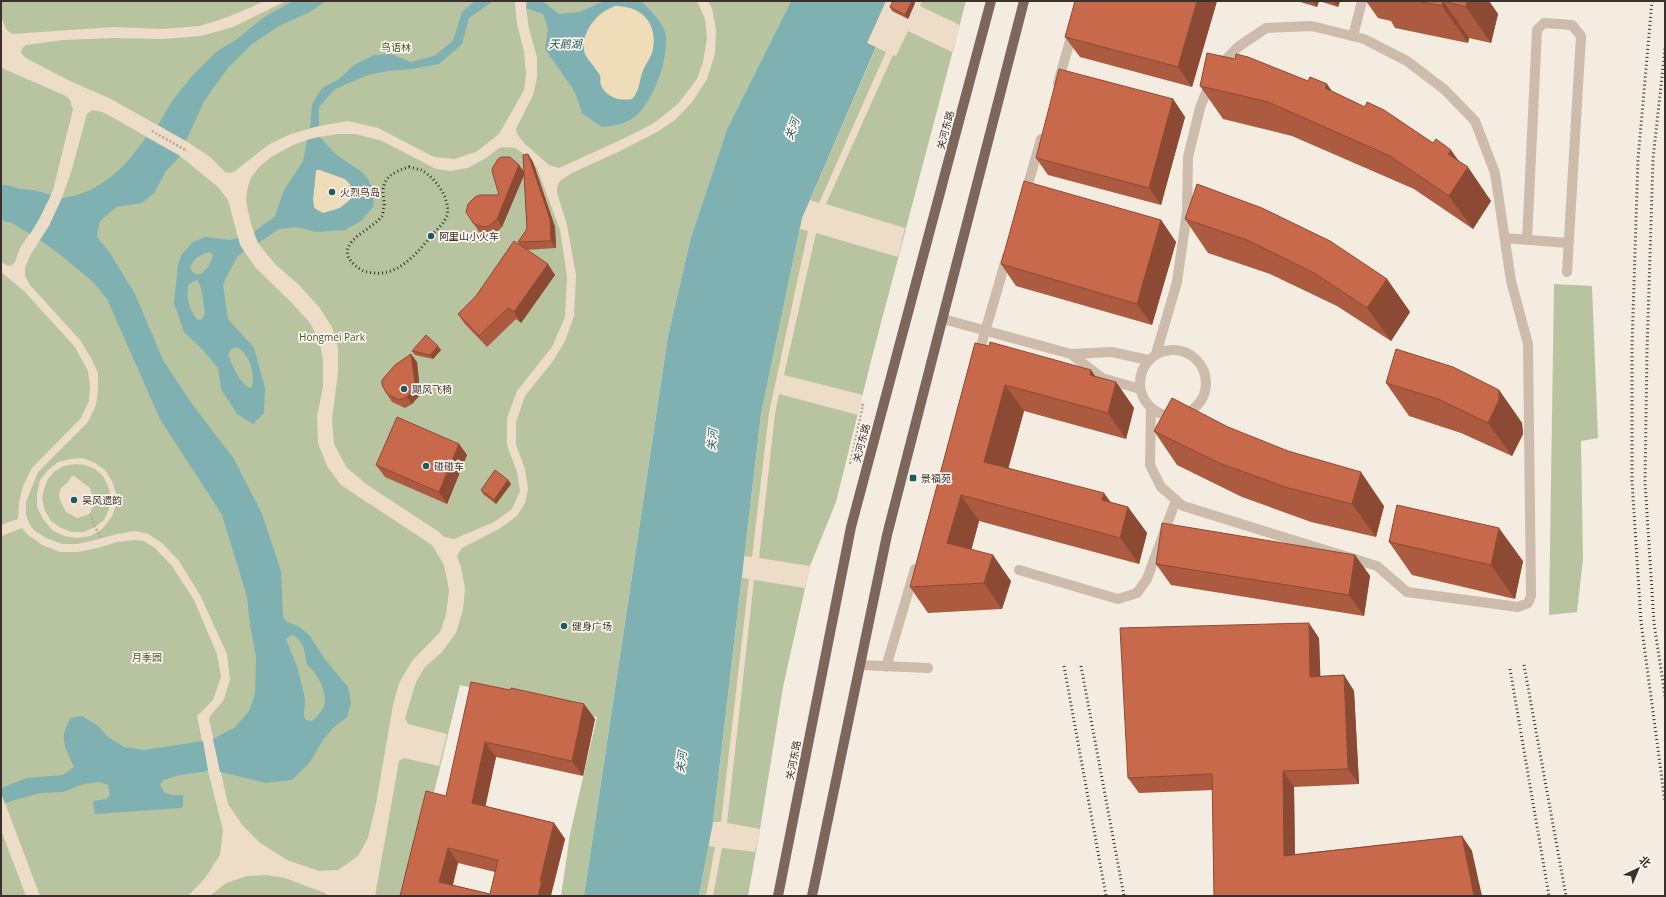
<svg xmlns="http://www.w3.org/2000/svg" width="1666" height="897" font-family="'Open Sans','Noto Sans SC',sans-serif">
  <rect width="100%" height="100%" fill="#f4ebe1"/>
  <path fill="#b8c4a0" d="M1 1H791L727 129 691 237 668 336 584 896H561L570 834 597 717 460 685 409 896H1Z
    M886 1H966L872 357 836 502 810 566 783 687 760 829 748 896H699L713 822 761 414 802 218 876 48Z
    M1554 284 1592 286 1598 438 1581 441 1583 559 1577 612 1549 615Z"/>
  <path fill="#efdcb8" d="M615 6C641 5 658 23 653 49 652 57 646 63 643 71 639 81 640 91 632 99 619 102 606 97 601 85 599 80 599 74 596 70 593 63 586 59 584 52 580 31 598 13 615 6Z
    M316 170H320L345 179 350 184V200L340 208 323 214 314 208 313 199Z"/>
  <path fill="#ecdcc8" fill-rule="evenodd" d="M265 1H286L233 27 201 36 162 39 114 38 63 40 26 45 22 49 21 53 26 58 70 81 111 99 186 141 210 157 225 172 231 173 235 171 268 145 291 134 319 126 348 121 378 128 434 157 454 159 476 152 499 134 524 90 526 75 524 51 517 24 515 3 516 1H527L526 8 529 29 537 57V78L533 95 516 129 517 134 525 144 549 165 559 168 627 137 654 123 678 104 697 79 703 62 707 38 705 19 697 1H708L712 8 716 30 715 54 707 79 693 101 675 120 657 132 618 152 572 173 560 181 557 186V193L567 225 576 275 574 316 565 341 553 361 525 396 516 422V445L525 469 528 489 525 503 517 516 499 529 462 548 457 556 461 567 465 588 463 610 456 633 442 652 425 667 416 682 405 718 408 724 447 734 439 766 404 758 399 761 375 896H329L325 893 285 878 266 875 247 876 226 883 210 896H188L205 878 220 855 223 830 208 771 197 716 213 700 221 677 217 654 194 600 172 566 155 548 144 541 135 540 117 542 98 548 77 552H60L42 545 27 534 22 528 1 536V525L18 519 19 502 23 486 32 468 81 418 89 401 90 387 88 371 75 347 24 291 1 272V261L6 265 11 266 15 262 20 248 38 221 53 190 73 109 70 100 66 96 2 68 1 16 6 29 12 34 114 27 162 29 200 26 228 17ZM92 110 102 112 119 121 180 156 218 187 228 200 240 245 244 251 256 268 292 303 310 323 319 340 323 360V387L317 416 318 443 327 466 341 485 432 545 444 565 449 590 446 615 440 632 412 661 399 683 393 705 376 804 368 838 358 856 338 870 319 871 287 860 259 842 243 826 228 804 209 719 210 716 223 701 230 680 227 654 200 595 179 561 162 543 148 534 135 531 117 534 95 540 77 544H63L46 538 34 530 30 525 26 515V502L38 472 88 422 96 405 98 390V373L91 358 80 340 30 285 25 276V267L31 254 49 226 62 198 72 169 87 114ZM338 134H356L382 141 436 169 450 171 468 168 486 158 499 148 505 147 515 148 527 156 537 168 560 230 567 276 565 317 552 347 517 391 507 418V445L517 472 520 491 512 509 494 522 454 539 444 537 439 532 366 484 347 468 334 444 332 419 338 373V348L332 327 319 307 299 285 275 264 258 243 251 224 246 201 247 191 250 179 259 167 271 157 293 145 313 138Z
    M886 1H922L920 6 960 25 952 52 908 31 896 56 893 55 826 204 905 228 898 257 816 233 784 375 863 395 858 415 779 394 775 414 759 558 810 566 805 588 754 580 727 823 760 829 755 852 722 848 713 896H706L715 847 708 846 713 822H721L749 579 742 578 744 556 752 557 769 413 808 231 800 229 802 218 810 200 819 203 886 52 866 43Z
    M83 458 95 463 105 470 112 481 116 493V506L111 518 102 529 91 536 77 538 64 536 52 530 43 519 37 507V493L40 480 48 470 58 462 70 459ZM75 464 85 465 95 469 103 476 108 486 111 497 109 509 104 520 95 527 84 532H72L61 528 51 521 45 511 42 499 44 489 48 479 55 471 64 466Z
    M74 476 90 488 94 501 90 514 77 518 66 512 60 500 59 494 61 488 68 482 71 477Z
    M1 793 5 803 40 896H26L1 830Z"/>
  <path fill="#7fb0b2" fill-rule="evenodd" d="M293 1H326L308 13 279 26 252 44 228 68 204 101 186 141 158 125 172 101 192 76 216 52 237 39 264 17Z
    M475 1H493L469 18 462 44 439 64 412 69 388 71 368 75 335 89 319 107V126L310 128 312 104 322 88 339 79 354 65 374 55 391 54 411 62 434 56 453 41 462 12Z
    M527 1H542L559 14 579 12 604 1H641C650 10 661 20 665 32 671 56 651 111 628 121 621 125 610 126 602 127L582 113 575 92 545 49 548 28 543 14 526 8ZM615 6C641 5 658 23 653 49 652 57 646 63 643 71 639 81 640 91 632 99 621 102 605 97 601 85 599 81 602 78 599 74 595 67 588 61 585 54 579 39 592 19 604 11 607 9 611 8 615 6Z
    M791 1H886L867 43 876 47 802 218 761 414 713 822 699 896H584L668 336 691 237 727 129Z
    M146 137 180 156 166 171 154 193 142 203 116 207 100 221 97 237 110 253 135 294 163 360 192 404 234 459 262 514 281 571 283 618 287 622 298 626 310 636 324 658 348 687 351 702 347 717 332 729 323 740 310 762 292 780 266 783 220 772 213 739 234 728 249 711 255 694 256 657 250 625 247 597 222 515 160 419 107 299 93 282 63 257 40 240 49 226 62 198C99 194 126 167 146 137ZM293 635C306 645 304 651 307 665 317 672 328 693 324 706 322 711 316 717 312 721L306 720 304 717 305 699 298 669 286 639 290 636Z
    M320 137C325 142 330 149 335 153 360 174 372 168 374 206L361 221 345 230 316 232 297 227 279 229 258 243 254 232 275 216 284 190 303 161 307 140ZM316 170H320L345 179 350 184V200L340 208 323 213 314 208 313 199Z
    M1 185H8L20 189 33 190 51 195 38 221 30 234 12 223 1 220Z
    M205 237 230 240 238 238 240 245 244 251 237 257 223 284 228 319 254 348 265 388 264 413 253 424 237 414 221 389 218 368 202 349 184 332 174 303 178 264 182 254 193 242ZM210 252 213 255C211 266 198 284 190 268 193 259 201 254 210 252ZM197 280C203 287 203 304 205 313L202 319 198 320C189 311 185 295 189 284ZM237 347C250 354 255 374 252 387L249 388C238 380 233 366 228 355L231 349Z
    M82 716 98 726 108 737 124 747 144 750 203 741 208 771 180 775 163 780 160 785 164 792 172 795H183V807L181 808 95 814 93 801 107 799 110 794 108 785 99 782 84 784 63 792 40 793 5 803 1 793V788L27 778 63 775 74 767C65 747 58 738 71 718Z"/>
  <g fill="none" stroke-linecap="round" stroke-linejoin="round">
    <path stroke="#b9a596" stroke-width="2.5" stroke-dasharray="2 2" stroke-linecap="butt" d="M152 131 187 151
      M850 464 863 405 860 404
      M90 514 95 527 102 539
      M1 841 4 839"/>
    <path stroke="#cdbbac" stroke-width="10" d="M1353 36 1362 1
      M1058 83 1073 30
      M1025 195 1041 139
      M1505 238 1568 243
      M1527 240 1537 30 1544 23 1572 25 1581 36 1567 272
      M943 319 1071 354 1112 352 1148 360
      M1140 383a33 33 0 1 1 66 0a33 33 0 1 1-66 0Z
      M1071 354 1102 378 1140 389
      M1156 354 1177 282 1187 212 1188 157 1200 108 1210 82
      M978 356 1007 256
      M1151 408 1150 465 1161 487 1183 506 1377 566 1407 592 1518 607 1528 603 1531 596 1528 344 1511 281 1495 173 1475 121 1445 90 1407 61 1364 39 1312 26 1266 28 1238 47 1219 66
      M1019 570 1118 599 1137 593 1147 579 1176 500
      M860 665 928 668
      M886 667 915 569"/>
    <path stroke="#7d675c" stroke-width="10" d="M778 896 851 527 991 1
      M812 896 887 535 1024 1"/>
    <path stroke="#3b302b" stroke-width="3" stroke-dasharray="1 3" stroke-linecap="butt" d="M1652 1 1638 159 1632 346V481L1641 622 1665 802
      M1665 49 1653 159 1647 351 1645 482 1654 623 1665 696
      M409 167C413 168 418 169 421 170 435 177 451 199 447 215 445 223 437 229 432 235 416 254 397 279 368 272 361 271 355 266 351 261 335 242 375 228 382 216 383 214 383 210 384 207 385 202 383 197 383 192 383 176 396 171 409 167Z
      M1524 665 1566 896
      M1064 666 1106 896
      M1081 666 1124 896
      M1510 669 1549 896"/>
  </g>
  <path fill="#ac5a40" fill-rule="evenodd" d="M1217 1 1192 87 1080 57 1065 37Z
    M1297 1H1340L1338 7 1319 1 1317 7Z
    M1366 1H1489L1498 14 1491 43 1469 38 1468 43 1395 28 1391 21 1378 18Z
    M915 3 908 19 892 11 890 7Z
    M1235 59 1332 91 1433 143 1459 161 1491 201 1473 229 1414 189 1292 136 1223 119 1200 86Z
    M1173 99 1185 117 1161 205 1048 175 1036 158Z
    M528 154 533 162 555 227 556 248 526 250 555 275 521 323 516 319 487 347 465 324 458 314 476 296 520 245 518 242 527 229 524 174 502 227 495 234 490 235 479 232 474 224 499 195 519 165 524 172Z
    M1185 219 1387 279 1410 312 1391 341 1337 306 1270 274 1208 253Z
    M1161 220 1176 242 1152 325 1016 286 1001 264Z
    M975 343 1116 382 1134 408 1126 439 1024 411 1008 468 1110 502 1128 507 1147 533 1139 564 979 521 971 550 1011 581 1002 609 928 613 910 587Z
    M441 350 433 359 415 355 412 351Z
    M417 362 420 391 419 396 412 404 405 408 392 402 387 394Z
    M1386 383 1499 390 1522 423 1523 434 1512 456 1461 433 1409 416Z
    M1228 427 1384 506 1376 537 1311 522 1242 497 1177 465 1154 431Z
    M459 444 467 455 447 504 385 477 376 465Z
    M508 480 511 484 496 504 483 494 481 490Z
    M1389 542 1523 561 1515 599 1412 575Z
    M1355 555 1370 576 1364 616 1171 585 1156 564Z
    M1319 638 1320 676 1344 675 1354 691 1359 784 1294 787 1295 854 1462 836 1472 851 1214 896 1213 790 1139 793 1128 778Z
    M510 690 584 704 595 719 583 776 496 757 485 806 554 823 565 839 551 895 400 896 446 796ZM458 863 495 872 490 894 453 885Z"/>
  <path fill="#8c4a34" d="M912 1H914L915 3 908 19 905 15Z
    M1197 1H1217L1192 87 1178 67Z
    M1312 1H1319L1317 7Z
    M1333 1H1340L1338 7Z
    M1443 1 1469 38 1468 43 1442 6Z
    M1467 1H1489L1498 14 1491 43 1466 7Z
    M1327 84 1350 117 1325 88Z
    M1173 99 1185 117 1161 205 1149 188Z
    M1451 150 1466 171 1468 167 1491 201 1473 229 1449 196 1448 154Z
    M528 154 533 162 555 227 556 248 551 241Z
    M519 165 525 173 502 227 497 219Z
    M1161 220 1176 242 1152 325 1137 304Z
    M548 264 555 275 521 323 514 312Z
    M1387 279 1410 312 1391 341 1367 308Z
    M438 346 441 350 433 359 430 355Z
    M411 354 417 362 420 391 419 396 412 404 407 397Z
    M1091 370 1110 396 1090 375Z
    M1116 382 1134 408 1126 439 1108 413Z
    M1005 385 1024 411 1003 488 984 462Z
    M1499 390 1522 423 1523 434 1512 456 1488 423Z
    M459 444 467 455 447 504 439 492Z
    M1361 472 1384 506 1376 537 1352 504Z
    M508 480 511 484 496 504 494 500Z
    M1104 493 1123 519 1102 500Z
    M961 495 979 521 966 570 947 543Z
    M1128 507 1147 533 1139 564 1120 538Z
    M1499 528 1523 561 1515 599 1491 565Z
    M993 555 1011 581 1002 609 984 583Z
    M1355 555 1370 576 1364 616 1349 595Z
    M1309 623 1319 638 1321 692 1310 677Z
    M1344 675 1354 691 1359 784 1348 769Z
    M584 704 595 719 583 776 572 761Z
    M485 742 496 757 483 818 472 803Z
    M1283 771 1294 787 1295 871 1284 856Z
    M554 823 565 839 551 895 552 896H538L540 881Z
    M1462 836 1472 851 1482 896H1474Z
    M448 848 458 863 450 896 439 882Z"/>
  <path fill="#c8694b" stroke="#8c4a34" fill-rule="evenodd" d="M893 1H912L905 15 890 7Z
    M1075 1H1197L1178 67 1065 37Z
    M1417 1H1467L1466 7 1443 1 1442 6Z
    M1207 53 1235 59 1236 54 1248 57 1308 81 1310 77 1327 84 1325 88 1342 96 1365 107 1367 102 1384 110 1433 143 1436 139 1451 150 1448 154 1468 167 1449 196 1390 156 1268 102 1200 86Z
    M1059 69 1173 99 1149 188 1036 158Z
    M528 154 550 219 551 241 518 242 527 229 523 155Z
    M501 157H510L519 165 497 219 489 226 484 227 474 224 466 212 468 204 475 197 480 195H499L492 171 493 167 498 159Z
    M1024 181 1161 220 1137 304 1001 264Z
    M1197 184 1262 208 1330 241 1387 279 1367 308 1314 273 1247 240 1185 219Z
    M514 241 548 264 514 312 508 308 479 336 458 314 476 296Z
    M426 335 438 346 430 355 412 351Z
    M990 342 1091 370 1090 375 1116 382 1108 413 1005 385 984 462 1104 493 1102 500 1128 507 1120 538 961 495 947 543 993 555 984 583 910 587 975 343 989 346Z
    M1396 349 1453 367 1499 390V400L1488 423 1438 399 1386 383Z
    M411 354 415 383 414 388 407 397 399 400 387 394 382 385V380L395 365Z
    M1172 398 1228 427 1288 451 1361 472 1352 504 1288 488 1219 463 1154 431Z
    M397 417 459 444 439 492 376 465Z
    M495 470 508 480 494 500 481 490Z
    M1397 505 1499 528 1491 565 1389 542Z
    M1162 523 1355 555 1349 595 1156 564Z
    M1309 623 1310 677 1344 675 1348 769 1283 771 1284 856 1462 836 1474 896H1214L1212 774 1128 778 1120 628Z
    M471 682 510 690 511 688 584 704 572 761 485 742 472 803 554 823 540 881H542L538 896H400L426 791 446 796ZM448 848 498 860 490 894 439 882Z"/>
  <g fill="#1f5a5e" stroke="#fbf5ee" stroke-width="1.5">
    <circle cx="332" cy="192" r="4"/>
    <circle cx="431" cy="236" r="4"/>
    <circle cx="404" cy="389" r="4"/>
    <circle cx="426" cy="466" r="4"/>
    <rect x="909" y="474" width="8" height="8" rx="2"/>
    <circle cx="74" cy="500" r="4"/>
    <circle cx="564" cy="626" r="4"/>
  </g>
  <g text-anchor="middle" stroke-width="3.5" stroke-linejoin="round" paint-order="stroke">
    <g font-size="10" fill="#4a5a2e" stroke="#fbf5ee">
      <text x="396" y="51">鸟语林</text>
      <text x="332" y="341">Hongmei Park</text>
      <text x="147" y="661">月季园</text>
    </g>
    <g font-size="10" fill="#3b302b" stroke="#fbf5ee">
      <text transform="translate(945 130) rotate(-75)" y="4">关河东路</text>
      <text transform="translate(861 443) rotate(-75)" y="4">关河东路</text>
      <text transform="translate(793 760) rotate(-79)" y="4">关河东路</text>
    </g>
    <g font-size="10" fill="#3b302b" stroke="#fbf5ee" text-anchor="start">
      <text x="340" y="196">火烈鸟岛</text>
      <text x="439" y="240">阿里山小火车</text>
      <text x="412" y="393">飓风飞椅</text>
      <text x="434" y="470">碰碰车</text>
      <text x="921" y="482">景福苑</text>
      <text x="82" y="504">吴风遗韵</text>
      <text x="572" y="630">健身广场</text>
    </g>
    <g font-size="11" font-style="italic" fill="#1f5a5e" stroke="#fbf5ee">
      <text x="565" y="48">天鹅湖</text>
      <text transform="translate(792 129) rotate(-70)" y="4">关河</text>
      <text transform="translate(712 440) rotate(-85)" y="4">关河</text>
      <text transform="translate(681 762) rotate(-83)" y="4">关河</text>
    </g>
  </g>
  <rect width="1666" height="897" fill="none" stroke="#3b302b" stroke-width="4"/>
  <g transform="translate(1638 869) rotate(44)" stroke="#fbf5ee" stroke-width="3" paint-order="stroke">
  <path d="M0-3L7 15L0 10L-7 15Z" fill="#3b302b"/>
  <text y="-6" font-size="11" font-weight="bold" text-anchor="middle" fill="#3b302b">北</text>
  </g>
</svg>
